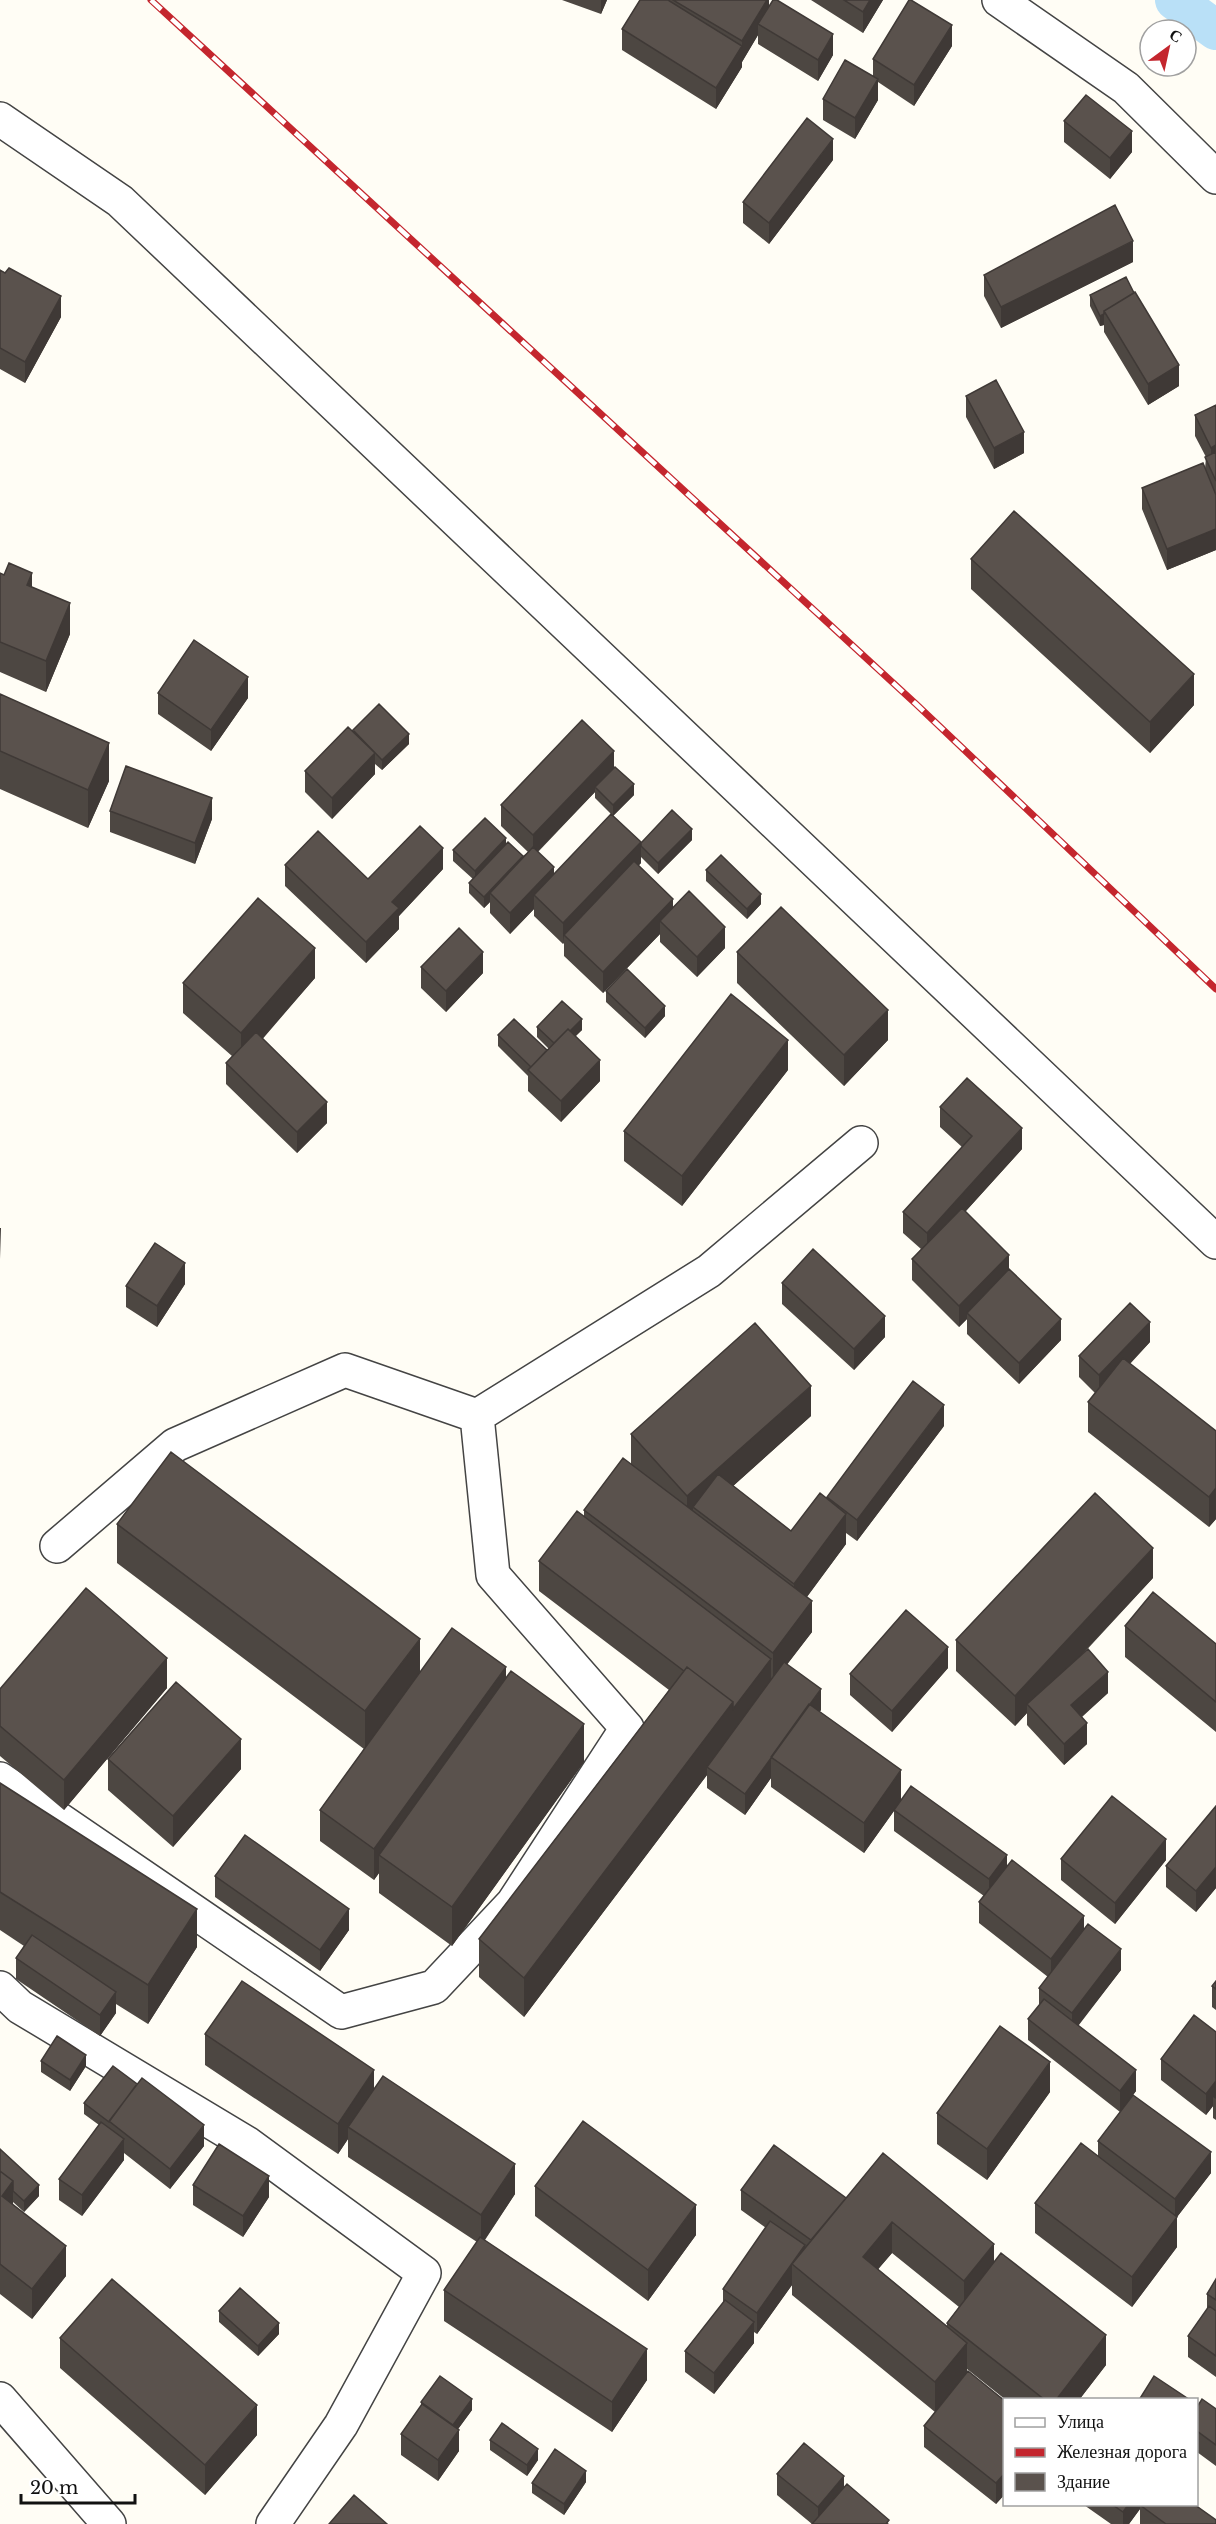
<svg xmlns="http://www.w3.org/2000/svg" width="1216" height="2524" font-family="'Libre Baskerville',serif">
  <rect width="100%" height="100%" fill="#fffdf5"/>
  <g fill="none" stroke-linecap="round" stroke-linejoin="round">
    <path stroke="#b9e0f7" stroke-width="40" d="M1175 0 1216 30"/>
    <defs>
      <path id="minor" d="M999 0 1126 88 1216 177
        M0 119 120 201 1216 1242
        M57 1546 175 1445 345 1370 477 1416
        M0 1779 341 2012 434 1987 513 1903 627 1728 493 1575 477 1416 709 1271 861 1143
        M0 1988 20 2007 248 2144 424 2273 341 2425 273 2524
        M0 2399 109 2524"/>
    </defs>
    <use href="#minor" stroke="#444" stroke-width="36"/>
    <use href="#minor" stroke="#fff" stroke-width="33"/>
    <defs>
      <path id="rail" d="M151 0 916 704 1216 989"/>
    </defs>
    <use href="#rail" stroke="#c4262e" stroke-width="7"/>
    <use href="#rail" stroke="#fff" stroke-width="4.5" stroke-dasharray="14" stroke-linecap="butt"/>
  </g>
  <path fill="#4d4742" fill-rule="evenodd" d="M562 0H607L601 14Z
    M640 0H769V5L833 55 818 81 758 44V35L742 62V67L716 109 622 50V29Z
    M811 0H883L863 33Z
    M952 46 914 106 878 82V100L855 139 823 120V99L873 76V59Z
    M1064 121 1132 152 1110 179 1064 142Z
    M833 160 769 244 743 223V202Z
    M1133 262 1001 328 984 296V275Z
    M0 270 61 317 25 383 0 369Z
    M1090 295 1179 386 1148 405 1104 332V325L1100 326 1090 306Z
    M966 396 1024 453 994 469 966 417Z
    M1216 405V550L1167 570 1142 509V488L1205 469 1206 457 1195 436V415Z
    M971 559 1194 705 1150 753 971 589Z
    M0 573 32 587 70 634 46 692 0 672Z
    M158 693 248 698 211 751 158 714Z
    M0 694 109 781 88 828 0 789Z
    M353 731 409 744 382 770 375 764V774L332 819 305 792V771Z
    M614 767 634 795 613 816 595 798V792L538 852 554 874 641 842 692 840 658 874 641 857V863L638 866 673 907 725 948 697 977 660 942V934L603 993 564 956V943L563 944 534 916V909L510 934 490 913V902L484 908 469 893V883L473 879 453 861V850L506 845 523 856 528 852 501 826V805Z
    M110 811 212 819 195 864 110 832Z
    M285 865 368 879 443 869 399 916V929L366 963 285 886Z
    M706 870 761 904 747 919 706 881Z
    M737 952 888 1040 844 1086 737 983Z
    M421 967 483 973 446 1012 421 988Z
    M315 978 262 1038 327 1123 297 1153 226 1084V1063L232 1056 183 1013V983Z
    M606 991 665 1016 645 1038 606 1002Z
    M537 1027 582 1030 575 1036 600 1081 561 1122 528 1091V1076L498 1046V1035L547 1050 549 1049 537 1037Z
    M788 1070 682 1206 624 1161V1131Z
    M940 1107 1022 1149 965 1212 1009 1269 1061 1340 1019 1384 967 1334V1319L959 1327 912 1280V1259L921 1249 903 1233V1212L962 1147 940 1127Z
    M782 1283 885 1337 854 1370 782 1304Z
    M185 1284 157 1327 126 1307V1286Z
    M1150 1342 1130 1364 1216 1431V1519L1209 1527 1088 1432V1402L1095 1393 1079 1377V1356Z
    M811 1416 733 1486 791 1531 827 1499V1497L944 1426 857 1541 846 1533V1544L807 1597 812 1632 787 1664 821 1710 819 1712 901 1799 1007 1867 1084 1929 1121 1970 1078 2025 1136 2091 1133 2095 1211 2173 1177 2217V2247L1132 2307 1035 2233V2203L1098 2156V2141L1120 2112 1028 2040V2019L1039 2006V1988L1048 1977 979 1923V1902L984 1896 894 1831V1811L864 1853 771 1787V1778L745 1815 707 1788V1775L524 2017 479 1977V1939L669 1690 539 1591V1561L584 1517V1510L631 1464V1434Z
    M117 1524 420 1672 506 1678 584 1762 452 1946 379 1893V1873L374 1880 320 1841V1810L364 1749 117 1563Z
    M1153 1578 1081 1656 1108 1693 1082 1717 1087 1744 1064 1765 1027 1725V1713L1015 1726 956 1671V1640Z
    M1125 1626 1216 1644V1732L1125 1657Z
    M948 1668 892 1732 850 1695V1674Z
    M167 1688 64 1810 0 1756V1689Z
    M108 1759 241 1769 173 1847 108 1790Z
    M0 1783 197 1947 148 2024 116 2004V2013L100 2036 16 1979V1958L24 1946 0 1930Z
    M1216 1806V1888L1196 1912 1166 1887V1866Z
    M1061 1859 1166 1860 1115 1924 1061 1880Z
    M215 1876 349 1930 320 1971 215 1897Z
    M1216 1981V2010L1212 2007V1986Z
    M1216 2032V2120L1213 2118V2106L1206 2115 1161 2080V2059Z
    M205 2034 374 2088 515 2194 485 2240 647 2380 612 2432 444 2321V2290L477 2242 348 2157V2139L338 2154 205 2065Z
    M41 2061 86 2066 70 2091 41 2072Z
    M1050 2092 987 2180 937 2144V2113Z
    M84 2103 204 2146 170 2189 124 2153V2160L82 2216 59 2200V2179L99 2125 84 2114Z
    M0 2149 39 2196 24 2212 13 2202V2205L66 2276 32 2319 0 2294Z
    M193 2185 269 2197 243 2237 193 2205Z
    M535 2186 696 2235 648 2301 535 2216Z
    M741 2190 846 2198 994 2262 1106 2365 1079 2400H1006L967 2369V2373L1005 2401V2494L996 2504 924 2447V2426L935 2412 792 2295V2285L757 2334 754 2332V2343L714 2394 685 2372V2351L723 2303V2289L766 2228 741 2210ZM892 2253 959 2307 947 2323V2326L878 2269Z
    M1216 2279V2377L1188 2357V2336L1207 2310V2294Z
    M219 2311 279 2334 258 2356 219 2322Z
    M60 2338 257 2435 205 2495 60 2368Z
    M421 2402 472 2410 458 2429 459 2451 438 2481 401 2455V2434L421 2406Z
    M1197 2407 1216 2409V2466L1197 2452Z
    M490 2440 538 2460 527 2476 490 2450Z
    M777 2474 844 2487 889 2524H812L777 2495Z
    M586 2482 564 2515 532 2493V2483Z
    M1084 2505H1195L1216 2524H1140V2509L1129 2524H1111Z"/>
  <path fill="#3f3936" d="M601 0H607L601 14Z
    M767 0H769V17L758 24V35L742 62V41Z
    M870 0H883L863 33V12Z
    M952 25V46L914 106V85Z
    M833 34V55L818 81V60Z
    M742 46V67L716 109V88Z
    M878 79V100L855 139V118Z
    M1132 131V152L1110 179V158Z
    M833 139V160L769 244V223Z
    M1133 241V262L1001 328V307Z
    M61 296V317L25 383V362Z
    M1104 314V325L1100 326V316Z
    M1179 365V386L1148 405V384Z
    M1024 432V453L994 469V448Z
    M1216 445V466L1211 469V448Z
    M1216 529V550L1167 570V549Z
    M32 573V604L27 585Z
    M70 603V634L46 692V661Z
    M1194 674V705L1150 753V722Z
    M248 677V698L211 751V730Z
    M409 734V744L382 770V760Z
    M109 743V781L88 828V790Z
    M614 751V772L595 787V792L533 856V835Z
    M375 753V774L332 819V798Z
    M634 784V795L613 816V805Z
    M212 798V819L195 864V843Z
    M692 829V840L658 874V863Z
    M506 838V849L475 881V871Z
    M641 842V863L568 939 564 935 563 944V923Z
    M443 848V869L399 916V929L366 963V942L392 902Z
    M523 856 490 893V902L484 908V897Z
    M554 867V888L534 895V909L510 934V913Z
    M761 894V904L747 919V909Z
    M673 899V920L660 921V934L603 993V972Z
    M725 927V948L697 977V957Z
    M315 948V978L241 1064V1033Z
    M483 952V973L446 1012V991Z
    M665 1006V1016L645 1038V1028Z
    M888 1010V1040L844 1086V1055Z
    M582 1019V1030L556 1056V1045Z
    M788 1040V1070L682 1206V1176Z
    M600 1060V1081L561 1122V1101Z
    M327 1102V1123L297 1153V1132Z
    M1022 1128V1149L927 1254V1233Z
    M0 1228H1L0 1259Z
    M1009 1255V1276L967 1313V1319L959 1327V1306Z
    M185 1263V1284L157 1327V1306Z
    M885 1316V1337L854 1370V1349Z
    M1061 1319V1340L1019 1384V1363Z
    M1150 1322V1342L1099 1396V1375Z
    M811 1386V1416L702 1514 693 1507V1522L687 1527V1496Z
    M944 1405V1426L857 1541V1520Z
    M1216 1488V1519L1209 1527V1497Z
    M846 1514V1544L794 1614V1584Z
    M1153 1548V1578L1031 1708 1027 1704V1713L1015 1726V1696Z
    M812 1601V1632L773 1683V1653Z
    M420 1639V1678L365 1750V1711Z
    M948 1647V1668L892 1732V1711Z
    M167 1658V1688L64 1810V1780Z
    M771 1659V1689L733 1739V1709Z
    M506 1667V1698L379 1855V1873L374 1880V1849Z
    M1108 1672V1693L1071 1726V1705Z
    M821 1689V1710L781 1764 771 1757V1778L745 1815V1794Z
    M733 1702V1741L707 1767V1775L524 2017V1978Z
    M1087 1723V1744L1064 1765V1744Z
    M584 1724V1762L452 1946V1907Z
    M241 1739V1769L173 1847V1816Z
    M901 1770V1801L864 1853V1823Z
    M1166 1839V1860L1115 1924V1903Z
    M1007 1855V1876L989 1900V1879Z
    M1216 1867V1888L1196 1912V1891Z
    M197 1909V1947L148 2024V1985Z
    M349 1909V1930L320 1971V1950Z
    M1084 1916V1937L1051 1980V1959Z
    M1121 1949V1970L1072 2034V2013Z
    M116 1992V2013L100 2036V2015Z
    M86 2055V2066L70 2091V2080Z
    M1050 2062V2092L987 2180V2149Z
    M374 2070V2101L348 2127V2139L338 2154V2124Z
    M1136 2070V2091L1120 2112V2091Z
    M1216 2081V2099L1213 2097V2106L1206 2115V2094Z
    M204 2125V2146L170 2189V2169Z
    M124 2139V2160L82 2216V2195Z
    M1211 2152V2173L1177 2217V2247L1132 2307V2277L1175 2219V2199Z
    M515 2164V2194L481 2245V2215Z
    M269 2176V2197L243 2237V2216Z
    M13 2181V2212L2 2196Z
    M39 2185V2196L24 2212V2201Z
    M696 2205V2235L648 2301V2270Z
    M892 2222V2253L863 2287V2257Z
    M994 2244V2274L964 2312V2281Z
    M805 2245V2266L792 2264V2285L757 2334V2313Z
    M66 2246V2276L32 2319V2289Z
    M754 2322V2343L714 2394V2373Z
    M279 2323V2334L258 2356V2346Z
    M1106 2335V2365L1079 2400H1056Z
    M967 2343V2373L935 2412V2382Z
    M647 2349V2380L612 2432V2402Z
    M472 2399V2410L453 2436V2425Z
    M257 2405V2435L205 2495V2465Z
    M459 2430V2451L438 2481V2460Z
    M538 2449V2460L527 2476V2465Z
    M586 2471V2482L564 2515V2504Z
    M1005 2473V2494L996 2504V2483Z
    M844 2476V2497L818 2524V2507Z
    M1128 2505H1140V2509L1129 2524H1123V2512Z"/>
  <path fill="#5a524d" stroke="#3f3936" stroke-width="1.5" d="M640 0H668L742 46 716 88 622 29Z
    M673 0H767L742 41Z
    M773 0H777L833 34 818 60 758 24Z
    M844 0H870L863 12Z
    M909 0H911L952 25 914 85 873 59Z
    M845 60 878 79 855 118 823 99Z
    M1086 95 1132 131 1110 158 1064 121Z
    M807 118 833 139 769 223 743 202Z
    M1115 205 1133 241 1001 307 984 275Z
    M9 268 61 296 25 362 0 348V270L5 273Z
    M1126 277 1134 293 1104 311V314L1100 316 1090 295Z
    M1135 292 1179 365 1148 384 1104 311Z
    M996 380 1024 432 994 448 966 396Z
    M1216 405V445L1211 448 1195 415Z
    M1216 452V481L1205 457Z
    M1203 463 1216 495V529L1167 549 1142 488Z
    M1014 511 1194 674 1150 722 971 559Z
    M9 563 32 573 27 585 70 603 46 661 0 642V573L4 575Z
    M194 640 248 677 211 730 158 693Z
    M0 694 109 743 88 790 0 751Z
    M379 704 409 734 382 760 353 730Z
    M582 720 614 751 533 835 501 805Z
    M348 727 375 753 332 798 305 771Z
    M126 766 212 798 195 843 110 811Z
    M615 767 634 784 613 805 595 787Z
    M672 810 692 829 658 863 641 846V843Z
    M611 814 641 842 563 923 534 895Z
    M485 818 506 838 475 871 453 850Z
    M420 826 443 848 392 902 399 908 366 942 285 865 318 831 368 879Z
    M508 842 523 856 484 897 469 883Z
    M533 847 554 867 510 913 490 893Z
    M721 855 761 894 747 909 706 870Z
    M634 861 673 899 603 972 564 935Z
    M689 891 725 927 697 957 660 921Z
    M258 898 315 948 241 1033 183 983Z
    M781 907 888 1010 844 1055 737 952Z
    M459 928 483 952 446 991 421 967Z
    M627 969 665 1006 645 1028 606 991Z
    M731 994 788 1040 682 1176 624 1131Z
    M562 1001 582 1019 570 1031 568 1029 554 1043 537 1027Z
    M514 1019 547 1050 531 1067 498 1035Z
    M568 1029 600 1060 561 1101 528 1070Z
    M256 1032 327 1102 297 1132 226 1063Z
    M967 1078 1022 1128 927 1233 903 1212 972 1136 940 1107Z
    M962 1208 1009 1255 959 1306 912 1259Z
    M155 1243 185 1263 157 1306 126 1286Z
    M813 1249 885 1316 854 1349 782 1283Z
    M1009 1269 1061 1319 1019 1363 967 1313Z
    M1130 1303 1150 1322 1099 1375 1079 1356Z
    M755 1323 811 1386 687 1496 631 1434Z
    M1123 1358 1216 1431V1488L1209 1497 1088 1402Z
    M913 1381 944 1405 857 1520 827 1497Z
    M171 1452 420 1639 365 1711 117 1524Z
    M623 1458 812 1601 773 1653 584 1510Z
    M718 1474 791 1531 820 1493 846 1514 794 1584 693 1507Z
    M1095 1493 1153 1548 1015 1696 956 1640Z
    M577 1511 771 1659 733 1709V1702L687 1667 684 1671 539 1561Z
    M86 1588 167 1658 64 1780 0 1726V1689Z
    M1153 1592 1216 1644V1702L1125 1626Z
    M906 1610 948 1647 892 1711 850 1674Z
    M452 1628 506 1667 374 1849 320 1810Z
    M1088 1649 1108 1672 1071 1705 1087 1723 1064 1744 1027 1704Z
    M784 1662 821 1689 745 1794 707 1767Z
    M687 1667 733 1702 524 1978 479 1939Z
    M511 1671 584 1724 452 1907 379 1855Z
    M176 1682 241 1739 173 1816 108 1759Z
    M809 1704 901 1770 864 1823 771 1757Z
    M0 1783 197 1909 148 1985 0 1892Z
    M911 1786 1007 1855 989 1879 894 1810Z
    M1112 1796 1166 1839 1115 1903 1061 1859Z
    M1216 1806V1867L1196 1891 1166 1866Z
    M245 1835 349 1909 320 1950 215 1876Z
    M1012 1860 1084 1916 1051 1959 979 1902Z
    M1088 1924 1121 1949 1072 2013 1039 1988Z
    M32 1935 116 1992 100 2015 16 1958Z
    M242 1981 374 2070 338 2124 205 2034Z
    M1216 1981V1989L1212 1986Z
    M1044 1999 1136 2070 1120 2091 1028 2019Z
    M1194 2015 1216 2032V2081L1206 2094 1161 2059Z
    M1000 2026 1050 2062 987 2149 937 2113Z
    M57 2036 86 2055 70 2080 41 2061Z
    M113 2066 137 2084 109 2122 84 2103Z
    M383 2076 515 2164 481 2215 348 2127Z
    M142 2078 204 2125 170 2169 109 2121Z
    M1133 2095 1211 2152 1175 2199 1098 2141Z
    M583 2121 696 2205 648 2270 535 2186Z
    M101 2122 124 2139 82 2195 59 2179Z
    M1081 2143 1177 2217 1132 2277 1035 2203Z
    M219 2144 269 2176 243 2216 193 2185Z
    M774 2145 846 2198 811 2240 741 2190Z
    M0 2149 39 2185 24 2201 13 2191V2181L0 2171Z
    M883 2153 994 2244 964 2281 892 2222 863 2257 967 2343 935 2382 792 2264Z
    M0 2171 13 2181 2 2196 66 2246 32 2289 0 2264Z
    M770 2221 805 2245 757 2313 723 2289Z
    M480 2237 647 2349 612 2402 444 2290Z
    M1001 2253 1106 2335 1056 2400H1045L947 2323Z
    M112 2279 257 2405 205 2465 60 2338Z
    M1216 2279V2300L1207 2294Z
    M240 2288 279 2323 258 2346 219 2311Z
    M725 2300 754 2322 714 2373 685 2351Z
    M1209 2306 1216 2311V2356L1188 2336Z
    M968 2371 1005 2401V2473L996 2483 924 2426Z
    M440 2376 472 2399 453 2425 421 2402Z
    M1154 2376 1190 2400H1139Z
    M1202 2399 1216 2409V2445L1197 2431V2407Z
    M422 2404 459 2430 438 2460 401 2434Z
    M502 2423 538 2449 527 2465 490 2440Z
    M804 2443 844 2476 818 2507 777 2474Z
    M555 2449 586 2471 564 2504 532 2483Z
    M847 2484 889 2520 886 2524H812Z
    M354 2495 387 2524H329Z
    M1113 2505H1128L1123 2512Z
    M1140 2505H1195L1216 2520V2524H1166Z"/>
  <rect x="1003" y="2398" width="195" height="108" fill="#ffffff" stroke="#a0a0a0" stroke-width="1.5"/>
  <rect x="1015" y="2418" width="30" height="9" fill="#ffffff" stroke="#a0a0a0" stroke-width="1.5"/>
  <text x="1057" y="2428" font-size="18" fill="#111111">Улица</text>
  <rect x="1015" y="2448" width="30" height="9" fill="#c4262e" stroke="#a0a0a0" stroke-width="1.5"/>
  <text x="1057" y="2458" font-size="18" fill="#111111">Железная дорога</text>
  <rect x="1015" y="2473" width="30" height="18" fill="#5a524d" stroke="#a0a0a0" stroke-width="1.5"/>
  <text x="1057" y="2488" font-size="18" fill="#111111">Здание</text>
  <g transform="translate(1168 48) rotate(33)"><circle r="28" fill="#ffffff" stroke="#a0a0a0" stroke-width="1.5"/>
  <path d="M0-4.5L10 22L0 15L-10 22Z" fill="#c4262e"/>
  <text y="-9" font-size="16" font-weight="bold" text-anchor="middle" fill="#111111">С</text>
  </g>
  <path d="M21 2494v9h114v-9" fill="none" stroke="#111111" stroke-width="3"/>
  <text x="30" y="2494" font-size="18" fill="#111111" stroke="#ffffff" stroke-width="4.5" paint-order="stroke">20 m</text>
</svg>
